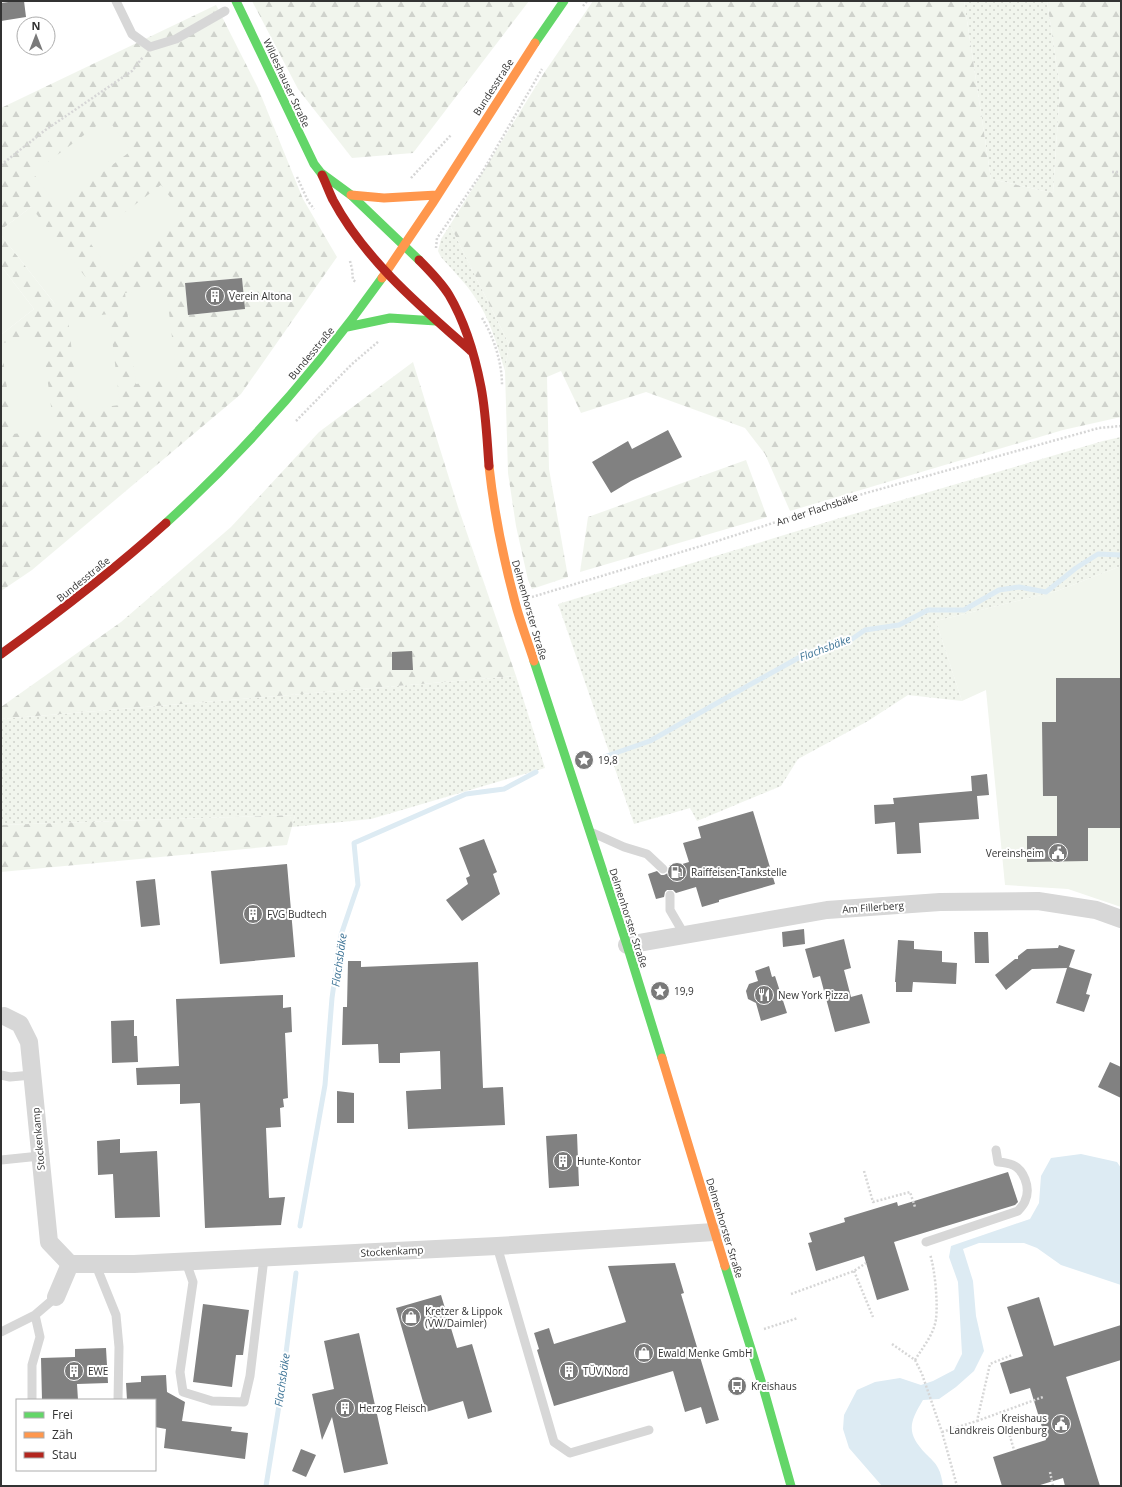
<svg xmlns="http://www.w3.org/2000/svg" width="1122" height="1487" font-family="'Open Sans',sans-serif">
  <defs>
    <pattern id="grass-dots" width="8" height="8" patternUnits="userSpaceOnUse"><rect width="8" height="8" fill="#f1f5ed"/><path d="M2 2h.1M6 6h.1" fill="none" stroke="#cfd2cc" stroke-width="1.8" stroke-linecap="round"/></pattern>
    <pattern id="forest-firs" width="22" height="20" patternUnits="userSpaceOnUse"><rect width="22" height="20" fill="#f1f5ed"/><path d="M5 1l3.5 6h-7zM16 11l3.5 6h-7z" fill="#cfd2cc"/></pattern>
  </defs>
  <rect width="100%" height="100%" fill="#fff"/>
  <path fill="url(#grass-dots)" d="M964 1H1047L1060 88 1053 193 991 179Z
    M450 225 509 344 505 371C497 345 490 318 474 296 465 282 452 270 441 257L438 251 441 239Z
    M1121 437V566L1057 591 936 621 962 701 908 695 868 721 798 759 781 786 697 821 690 808 634 824 558 604 840 518 1103 441Z
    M516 676 545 768 371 819 292 827 295 815 1 825V719Z"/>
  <path fill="url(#forest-firs)" fill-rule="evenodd" d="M252 1H529L413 153 352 158 298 89Z
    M593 1H964L991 179 1053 193 1060 88 1047 1H1121V417L1063 430 790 511 765 454 745 428 646 392 581 413 561 371 547 377 549 469 568 577 532 589 528 580 516 526 508 473 505 371 509 344 450 225 544 73Z
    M216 5 258 88 303 199 337 257 241 394 32 570 1 591V333L2 334 34 309 1 266V235L55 304 31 207 1 230V108ZM242 278 244 309 188 315 185 283Z
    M413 362 458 507 516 676 1 719V707L121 622 231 527 319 432Z
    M746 460 767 517 580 572 588 517Z
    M295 815 287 845 1 872V825Z"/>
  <path fill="#f1f5ed" d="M107 118 131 151 57 206 33 173Z
    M161 185 186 218 112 273 88 240Z
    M31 207 87 279 55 304 1 235V230Z
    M1 266 34 309 2 334 1 333Z
    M166 287 177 379 136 384 125 293Z
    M109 314 120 405 79 410 68 319Z
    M42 338 54 429 13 434 1 343Z
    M1121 566V907L1068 889 1005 885 986 690 962 701 936 621 1057 591Z"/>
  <path fill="#ddebf3" d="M1081 1154 1117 1162 1121 1168V1285L1061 1265 1037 1248 1024 1243H979L963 1249 973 1281 976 1316 984 1351 974 1371 956 1387 939 1399 923 1400C909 1423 906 1433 926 1454 930 1458 936 1463 938 1468 941 1473 942 1480 943 1486H882L849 1448 843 1429 844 1415 857 1390 875 1382 900 1378 921 1385 933 1381 954 1370 962 1354 958 1282 949 1257 951 1246 1030 1219 1039 1203 1041 1176 1051 1158Z"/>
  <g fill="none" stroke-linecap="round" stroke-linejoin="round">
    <path stroke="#ddebf3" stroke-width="5" d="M601 758 650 741 726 698 800 657 852 639 865 630 899 625 928 610H964L999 590 1019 587 1046 592 1076 568 1098 554 1121 555
      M300 1226 325 1085 332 998 341 935 358 885 354 843 466 794 504 789 536 772
      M266 1486 281 1393 296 1273"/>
  </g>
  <path fill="#818181" d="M16 1H24L26 17 1 21V3Z
    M242 278 245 309 188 315 185 283Z
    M668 430 682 457 631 481 611 493 592 462 628 441 632 449Z
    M412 651 413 670H392V652Z
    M1056 678H1121V828H1088V861L1027 862V836H1057V796H1043L1042 722H1056Z
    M987 774 989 795 977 796 979 819 919 823 921 853 897 854 895 822 875 824 874 805 894 804 893 798 972 791 971 776Z
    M753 811 775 884 719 900V902L702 907 696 887 676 893 673 890H667L665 892 664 897 656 899 648 874 657 871 661 875H664L668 873 669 868 689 862 683 843 701 838 698 827Z
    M484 839 497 872 493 874 500 894 462 921 446 900 468 884 466 878 470 876 459 848Z
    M287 864 295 957 220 964 211 871Z
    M155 879 160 925 141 927 136 881Z
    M804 929 805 944 783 947 782 932Z
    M974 932H988L989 963H975Z
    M844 939 851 968 844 970 851 997 862 994 870 1023 835 1032 820 976 813 978 805 949Z
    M898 940 914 941V949L942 951V962L957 963 956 984 913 982 912 992H896V982H895Z
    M1059 945 1075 950 1069 967 1092 974 1086 994 1090 995 1084 1012 1056 1003 1067 968 1032 969 1006 990 995 975 1015 959H1018V956L1027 949 1058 948Z
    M348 961H361V967L478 962 483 1088 503 1087 505 1125 408 1129 406 1091 441 1089 440 1051 400 1053V1063H379L378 1044 342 1045 343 1007H347Z
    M769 966 772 977 775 976 787 1013 761 1021 756 1003 748 999 746 991 749 984 758 981 755 971Z
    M283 995V1008L291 1007 292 1032 285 1033 288 1098 283 1099 284 1107 280 1108 281 1127 266 1128 269 1198 285 1197 281 1225 205 1228 200 1103 180 1104V1084L137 1085 136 1068 179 1066 176 999Z
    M134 1020V1036H137L138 1062 112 1063 111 1021Z
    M1110 1062 1121 1067V1098L1098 1087Z
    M337 1091 354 1093V1123H337Z
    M577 1134 579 1186 549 1188 546 1136Z
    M120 1139V1153L157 1151 160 1217 115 1218 113 1174 98 1175 97 1141Z
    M1008 1172 1018 1202 1015 1205 894 1242 909 1290 877 1300 864 1256 816 1271 808 1243 812 1242 809 1233 845 1222 844 1218 897 1202 898 1206Z
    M675 1263 684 1293 681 1294 719 1420 706 1424 701 1407 685 1412 673 1371 554 1406 537 1350 539 1349 534 1333 549 1328 554 1344 626 1322 608 1266Z
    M441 1295 457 1348 472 1344 492 1412 468 1419 463 1401 426 1412 396 1308Z
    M1039 1297 1054 1346 1121 1325V1360L1066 1377 1100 1486H1065L1063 1478 1037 1486H1002L993 1457 1046 1440 1030 1388 1010 1394 1000 1363 1023 1356 1007 1307Z
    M203 1304 249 1310 243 1355H236L232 1387 193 1382Z
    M359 1333 388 1464 344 1473 332 1417 322 1440 312 1394 334 1389 324 1341Z
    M106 1348 108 1383 77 1384 78 1400H42L41 1358 75 1357V1349Z
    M166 1375 167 1392 185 1402 182 1421 232 1427 231 1431 248 1433 245 1459 164 1448 166 1429 155 1427V1400H127L126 1383 141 1382V1376Z
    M301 1449 316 1455 306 1477 292 1471Z"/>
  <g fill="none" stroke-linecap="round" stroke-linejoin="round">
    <path stroke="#d6d6d6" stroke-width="2.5" stroke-dasharray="2 2" stroke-linecap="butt" d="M583 6 587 1
      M1 165 44 131 132 71 143 57
      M1112 172H1121
      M297 177 308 201 314 209
      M411 178 451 135
      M436 248 437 238 440 234 483 171 542 69
      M350 261 352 269 353 280 356 282
      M482 318C494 337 502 363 502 385
      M296 421 352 364 379 341
      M532 597 711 543 866 493 1099 428 1121 426
      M864 1171 873 1202 910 1192 915 1207
      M854 1271 873 1317
      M791 1294 854 1271 866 1263
      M764 1329 798 1318
      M892 1344 915 1360 922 1374 942 1432 957 1486
      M915 1360C923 1347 934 1334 936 1319 938 1302 935 1270 930 1254
      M1003 1412 1014 1450
      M977 1421 1043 1397
      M942 1432 977 1421 990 1364 1012 1355
      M1050 1472 1053 1486"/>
    <path stroke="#d7d7d7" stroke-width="9" d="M116 1 132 34 150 47 176 39 225 11
      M593 833 624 847 647 854 663 869
      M670 895V910L684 934
      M1 1075 10 1077 32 1075
      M1 1160 40 1156
      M926 1242 1018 1211C1020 1208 1024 1205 1025 1201 1031 1188 1024 1168 1010 1164 1006 1163 1002 1162 998 1162L996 1150
      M497 1246 554 1442 570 1453 649 1430
      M186 1262 193 1282 180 1372 183 1392 212 1401 244 1402 250 1376 264 1258
      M95 1263 116 1315 119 1347 118 1400
      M1 1332 35 1315 56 1297
      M32 1400V1365L40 1337 35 1315"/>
    <path stroke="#d7d7d7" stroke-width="18" d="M627 945 827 910 940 902 1038 901 1096 910 1121 919
      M4 1016 20 1024 29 1042 49 1242 70 1264
      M56 1297 70 1264H134L497 1246 714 1232"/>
    <path stroke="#63d668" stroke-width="9" d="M236 1 314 164 321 173 351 195 419 260
      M535 43 564 1
      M347 327 390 318 436 321
      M166 523C247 449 319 367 382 278
      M534 661 627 945 662 1058
      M725 1266 763 1387 791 1486"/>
    <path stroke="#ff974d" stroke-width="9" d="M351 195 384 198 437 195
      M382 278 432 204 535 43
      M489 466C494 512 503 557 515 602 520 622 528 642 534 661
      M662 1058 725 1266"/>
    <path stroke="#b3261e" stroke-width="9" d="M322 175C326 183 329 192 333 200 365 260 421 307 471 351
      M419 260C430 271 441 282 449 295 465 322 475 356 481 387 486 413 487 440 489 466
      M1 654C58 613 114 570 166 523"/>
  </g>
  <defs>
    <symbol id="building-disc" viewBox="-11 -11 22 22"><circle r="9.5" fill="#7a7a7a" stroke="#fff"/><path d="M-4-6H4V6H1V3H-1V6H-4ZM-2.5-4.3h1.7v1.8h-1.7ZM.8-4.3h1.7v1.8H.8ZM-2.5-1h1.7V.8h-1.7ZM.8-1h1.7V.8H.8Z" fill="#fff"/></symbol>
    <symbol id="sight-disc" viewBox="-11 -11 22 22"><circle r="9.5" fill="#7a7a7a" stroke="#fff"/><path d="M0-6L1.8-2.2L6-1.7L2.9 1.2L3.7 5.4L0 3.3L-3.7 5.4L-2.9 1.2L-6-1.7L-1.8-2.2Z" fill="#fff"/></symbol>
    <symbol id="civic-disc" viewBox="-11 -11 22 22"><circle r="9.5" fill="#7a7a7a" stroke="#fff"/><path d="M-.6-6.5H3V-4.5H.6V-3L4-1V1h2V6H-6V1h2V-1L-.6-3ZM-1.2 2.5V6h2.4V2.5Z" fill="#fff"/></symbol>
    <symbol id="fuel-disc" viewBox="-11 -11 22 22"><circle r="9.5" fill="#7a7a7a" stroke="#fff"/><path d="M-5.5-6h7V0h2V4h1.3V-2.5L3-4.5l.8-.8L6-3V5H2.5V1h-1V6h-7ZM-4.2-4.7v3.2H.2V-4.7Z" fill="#fff"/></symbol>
    <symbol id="restaurant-disc" viewBox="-11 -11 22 22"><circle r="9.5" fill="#7a7a7a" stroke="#fff"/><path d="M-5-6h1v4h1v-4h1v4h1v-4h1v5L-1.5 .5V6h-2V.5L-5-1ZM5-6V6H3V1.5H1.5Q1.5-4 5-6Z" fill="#fff"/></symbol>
    <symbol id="shop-disc" viewBox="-11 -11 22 22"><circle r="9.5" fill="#7a7a7a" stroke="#fff"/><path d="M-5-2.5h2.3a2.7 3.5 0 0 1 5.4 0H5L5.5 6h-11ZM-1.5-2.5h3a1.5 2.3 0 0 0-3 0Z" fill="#fff"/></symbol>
    <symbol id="bus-disc" viewBox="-11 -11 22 22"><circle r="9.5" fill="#7a7a7a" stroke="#fff"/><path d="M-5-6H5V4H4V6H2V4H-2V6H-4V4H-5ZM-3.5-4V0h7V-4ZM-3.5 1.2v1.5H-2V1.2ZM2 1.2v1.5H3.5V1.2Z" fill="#fff"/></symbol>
  </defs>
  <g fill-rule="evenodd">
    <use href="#building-disc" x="204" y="285" width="22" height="22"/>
    <use href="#sight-disc" x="573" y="749" width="22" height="22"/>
    <use href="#civic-disc" x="1047" y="842" width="22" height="22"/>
    <use href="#fuel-disc" x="666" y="861" width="22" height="22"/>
    <use href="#building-disc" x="242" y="903" width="22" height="22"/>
    <use href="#sight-disc" x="649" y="980" width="22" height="22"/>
    <use href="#restaurant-disc" x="753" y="984" width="22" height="22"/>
    <use href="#building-disc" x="552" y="1150" width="22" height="22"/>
    <use href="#shop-disc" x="400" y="1306" width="22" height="22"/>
    <use href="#shop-disc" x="633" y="1342" width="22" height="22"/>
    <use href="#building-disc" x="63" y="1360" width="22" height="22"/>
    <use href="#building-disc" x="558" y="1360" width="22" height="22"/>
    <use href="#bus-disc" x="726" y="1375" width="22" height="22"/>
    <use href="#building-disc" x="334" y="1397" width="22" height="22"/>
    <use href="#civic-disc" x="1050" y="1413" width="22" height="22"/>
  </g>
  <g text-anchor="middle" stroke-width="4" stroke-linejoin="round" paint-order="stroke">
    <g font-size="10" fill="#333" stroke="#fff">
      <text transform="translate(287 83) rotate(65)" y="4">Wildeshauser Straße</text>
      <text transform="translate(493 87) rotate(-57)" y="4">Bundesstraße</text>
      <text transform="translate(311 353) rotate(-50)" y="4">Bundesstraße</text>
      <text transform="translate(817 509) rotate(-18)" y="4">An der Flachsbäke</text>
      <text transform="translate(83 579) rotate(-39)" y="4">Bundesstraße</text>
      <text transform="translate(530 610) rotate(74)" y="4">Delmenhorster Straße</text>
      <text transform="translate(873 907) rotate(-4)" y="4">Am Fillerberg</text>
      <text transform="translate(629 918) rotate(72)" y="4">Delmenhorster Straße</text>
      <text transform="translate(38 1139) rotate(-95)" y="4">Stockenkamp</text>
      <text transform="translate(725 1228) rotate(73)" y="4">Delmenhorster Straße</text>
      <text transform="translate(392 1251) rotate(-3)" y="4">Stockenkamp</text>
    </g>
    <g font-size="10" fill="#333" stroke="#fff" text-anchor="start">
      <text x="229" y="300">Verein Altona</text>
      <text x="598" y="764">19,8</text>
      <text x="1044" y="857" text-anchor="end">Vereinsheim</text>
      <text x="691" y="876">Raiffeisen-Tankstelle</text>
      <text x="267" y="918">FVG Budtech</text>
      <text x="674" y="995">19,9</text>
      <text x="778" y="999">New York Pizza</text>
      <text x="577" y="1165">Hunte-Kontor</text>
      <text x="425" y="1315">Kretzer &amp; Lippok<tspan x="425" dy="12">(VW/Daimler)</tspan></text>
      <text x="658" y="1357">Ewald Menke GmbH</text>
      <text x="88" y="1375">EWE</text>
      <text x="583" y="1375">TÜV Nord</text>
      <text x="751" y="1390">Kreishaus</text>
      <text x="359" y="1412">Herzog Fleisch</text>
      <text x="1047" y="1422" text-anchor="end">Kreishaus<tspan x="1047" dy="12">Landkreis Oldenburg</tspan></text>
    </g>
    <g font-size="11" font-style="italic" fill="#3f7597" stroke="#fff">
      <text transform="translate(825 648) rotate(-21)" y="4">Flachsbäke</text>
      <text transform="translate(339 960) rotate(-82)" y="4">Flachsbäke</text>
      <text transform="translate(282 1380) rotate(-82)" y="4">Flachsbäke</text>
    </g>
  </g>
  <rect width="1122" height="1487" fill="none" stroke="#333333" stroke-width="4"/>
  <rect x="16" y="1399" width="140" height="72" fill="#ffffff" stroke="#adadad"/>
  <rect x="24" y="1412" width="20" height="6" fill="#63d668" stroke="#adadad"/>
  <text x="52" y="1419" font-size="12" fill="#333333">Frei</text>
  <rect x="24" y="1432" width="20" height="6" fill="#ff974d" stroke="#adadad"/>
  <text x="52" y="1439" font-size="12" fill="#333333">Zäh</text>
  <rect x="24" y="1452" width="20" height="6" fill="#b3261e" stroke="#adadad"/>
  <text x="52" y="1459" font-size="12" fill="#333333">Stau</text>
  <g transform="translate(36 36)"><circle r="19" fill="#ffffff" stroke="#adadad"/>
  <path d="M0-3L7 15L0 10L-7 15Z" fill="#7a7a7a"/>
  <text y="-6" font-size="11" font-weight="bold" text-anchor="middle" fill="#333333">N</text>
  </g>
</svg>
